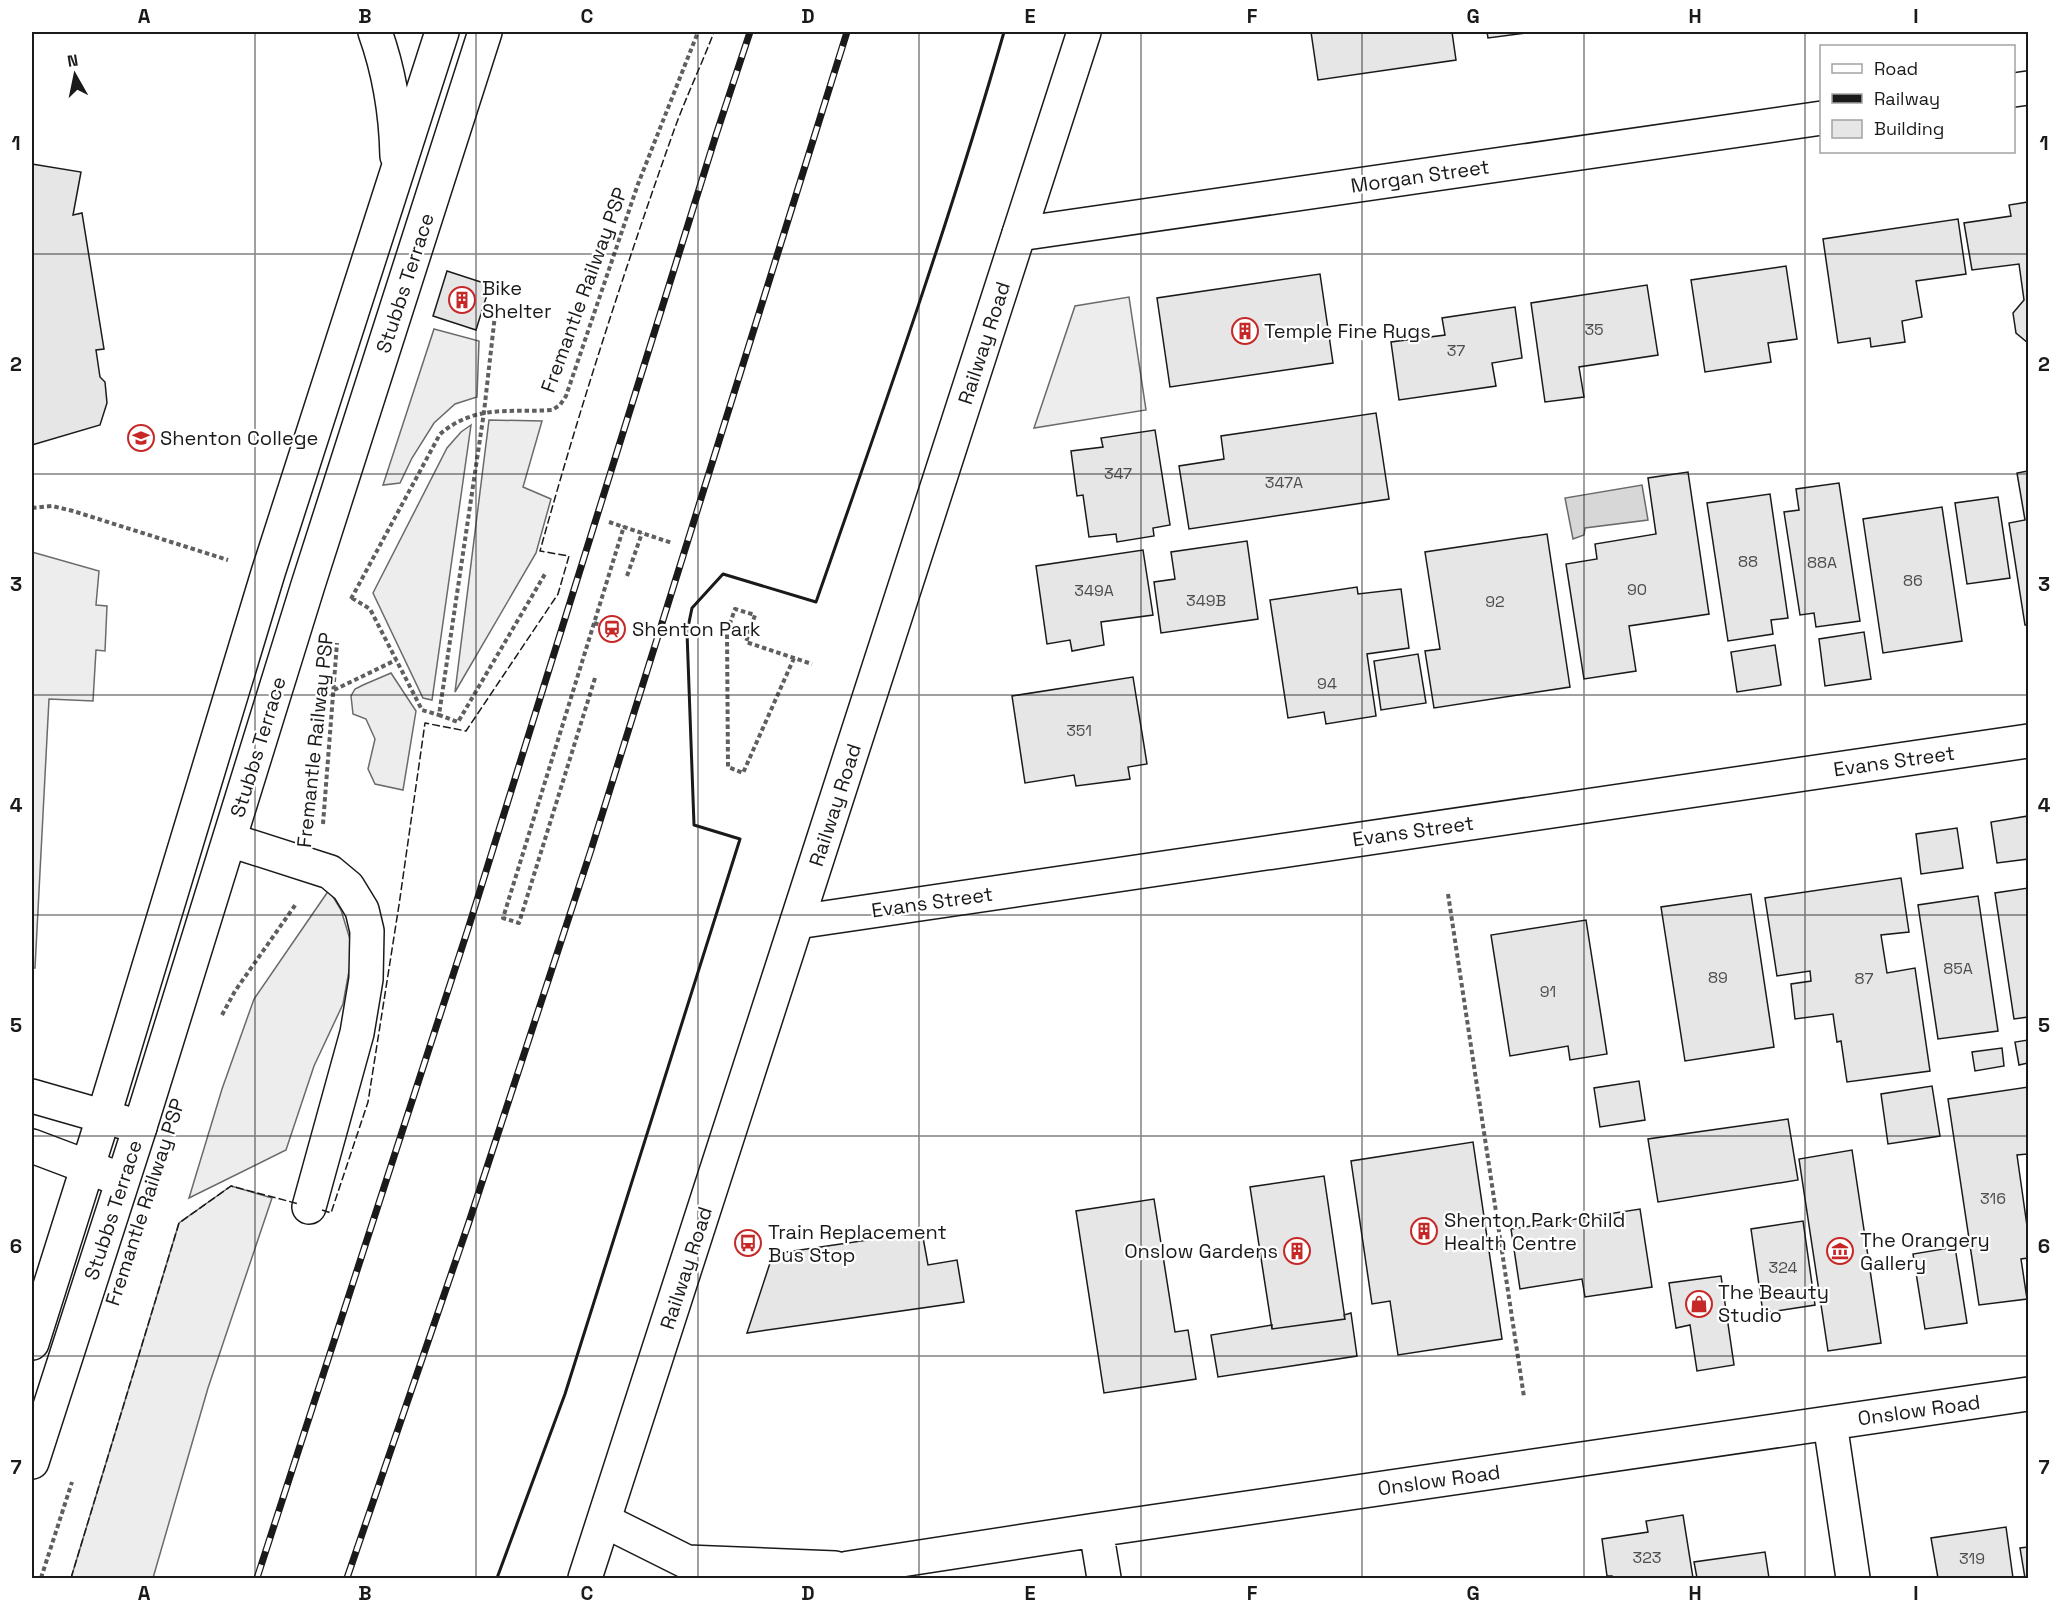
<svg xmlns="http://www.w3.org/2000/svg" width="2060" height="1610" font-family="'Space Grotesk',sans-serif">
  <rect width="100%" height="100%" fill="#fff"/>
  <path fill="#ededed" stroke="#6a6a6a" stroke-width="1.5" d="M1129 297 1146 410 1034 428 1075 306Z
    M434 329 479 341 477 397 455 404 434 423 412 458 400 483 383 485Z
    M489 420 542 421 523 487 551 499 536 553 455 692Z
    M471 425 432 700 423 698 373 593 447 448 461 432Z
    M32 552 99 571 96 605 107 606 105 651 96 650 93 701 49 699 35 968H32Z
    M391 673 416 711 403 790 375 784 368 769 375 739 366 719 353 714 351 696 355 689 363 685Z
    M329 890 341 910 353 949 343 1004 314 1066 286 1150 189 1198 222 1089 254 999Z
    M231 1186 272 1198 208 1388 153 1578H71L179 1223Z"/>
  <path fill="#d7d7d7" stroke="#6a6a6a" stroke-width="1.5" d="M1642 485 1648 520 1585 528 1584 535 1573 539 1565 498Z"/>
  <path fill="#e6e6e6" stroke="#1a1a1a" stroke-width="1.5" d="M1311 32H1452L1456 60 1318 80Z
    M1487 32H1533L1488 38Z
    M32 164 81 172 73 215 82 213 104 349 96 350 100 377 105 382 107 403 100 425 32 445Z
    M2028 202V343L2016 333 2013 313 2024 300 2019 264 1972 270 1964 223 2011 216 2009 205Z
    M1958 219 1966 274 1916 281 1922 317 1902 321 1905 342 1871 347 1870 338 1838 343 1823 239Z
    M1786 266 1797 339 1768 343 1771 362 1705 372 1691 280Z
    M447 271 490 285 476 330 433 316Z
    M1320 274 1333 363 1170 387 1157 298Z
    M1647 285 1658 355 1579 367 1584 397 1545 402 1531 303Z
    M1515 307 1522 358 1492 363 1496 386 1399 400 1391 342 1445 335 1442 318Z
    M1376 413 1389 499 1189 529 1179 466 1224 459 1221 436Z
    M1155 430 1170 525 1153 528 1154 536 1117 542 1116 534 1089 537 1083 495 1077 496 1071 451 1103 447 1101 438Z
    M2028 471V625H2025L2009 523 2025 520 2017 473Z
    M1688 472 1709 614 1629 626 1636 671 1584 679 1566 564 1597 559 1595 544 1656 534 1648 478Z
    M1839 483 1860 621 1816 627 1814 613 1800 615 1784 512 1799 510 1796 489Z
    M1770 494 1788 618 1771 620 1773 634 1728 641 1707 503Z
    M1998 497 2010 578 1967 584 1955 503Z
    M1942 507 1962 641 1883 653 1863 519Z
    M1547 534 1570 687 1434 708 1425 651 1440 649 1425 552Z
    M1247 541 1258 619 1161 633 1154 582 1175 579 1171 552Z
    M1143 550 1153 615 1101 622 1104 645 1072 651 1070 640 1047 644 1036 566Z
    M1357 587 1358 594 1401 589 1409 648 1367 654 1376 716 1326 724 1324 712 1288 718 1270 600Z
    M1864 632 1871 679 1825 686 1819 639Z
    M1775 645 1781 685 1737 692 1731 652Z
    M1418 654 1426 703 1381 710 1374 661Z
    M1133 677 1147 764 1128 767 1130 779 1076 786 1074 775 1025 783 1012 696Z
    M2028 816V859L1997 863 1991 822Z
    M1957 828 1963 868 1921 874 1916 834Z
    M1901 878 1909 932 1881 935 1887 973 1915 968 1930 1071 1847 1082 1841 1041 1837 1042 1833 1014 1795 1019 1791 984 1811 981 1810 971 1777 976 1765 898Z
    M2028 888V1017L2014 1019 1995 893Z
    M1751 894 1774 1047 1685 1061 1661 907Z
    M1978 896 1998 1031 1938 1039 1918 905Z
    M1586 920 1607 1054 1570 1060 1568 1046 1510 1056 1491 935Z
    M2028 1040V1063L2019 1065 2015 1042Z
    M2002 1048 2004 1066 1975 1071 1972 1052Z
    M1639 1081 1645 1120 1600 1127 1594 1088Z
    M1932 1086 1940 1136 1888 1144 1881 1094Z
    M2028 1087V1163L2027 1154 2017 1155 2028 1233V1258L2021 1259 2027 1299 1979 1305 1948 1099Z
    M1788 1119 1798 1180 1658 1202 1648 1139Z
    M1473 1142 1502 1339 1398 1355 1390 1301 1372 1304 1351 1161Z
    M1852 1150 1881 1343 1828 1351 1799 1159Z
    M1324 1176 1345 1319 1272 1329 1250 1187Z
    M1154 1199 1175 1332 1188 1330 1196 1379 1104 1393 1076 1211Z
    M1640 1209 1652 1287 1585 1297 1582 1279 1520 1289 1511 1229Z
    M1803 1221 1815 1305 1763 1313 1751 1229Z
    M922 1232 928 1265 957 1260 964 1302 747 1333 773 1254Z
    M1955 1247 1967 1323 1925 1329 1913 1254Z
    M1721 1276 1734 1365 1697 1371 1690 1325 1676 1328 1669 1283Z
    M1351 1313 1357 1356 1218 1377 1211 1335 1272 1325V1329L1345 1319 1344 1315Z
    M1683 1515 1693 1578H1612V1576H1607L1602 1539 1648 1532 1646 1521Z
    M2006 1527 2013 1578H1938L1931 1538Z
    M2028 1547V1578H2025L2020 1548Z
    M1765 1552 1769 1578H1697L1694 1562Z"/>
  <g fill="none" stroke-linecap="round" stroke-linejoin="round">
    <defs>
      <path id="minor" d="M2014 90 2028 88
        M1019 234 1822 118
        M230 840 330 872 348 887 362 910 367 931 366 979 357 1033 309 1207
        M797 922 2028 741
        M32 1096 140 1127
        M32 1146 122 1180
        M1830 1423 1853 1578
        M605 1521 687 1562 835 1568
        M1096 1530 1104 1578
        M811 1578 849 1568 1096 1530 2028 1394"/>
      <path id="major" d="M375 32C389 71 396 114 397 156
        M32 1343 104 1115 268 573 442 32
        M32 1462 140 1127 308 585 485 32
        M585 1578 1084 32"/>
    </defs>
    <use href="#minor" stroke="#1a1a1a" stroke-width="36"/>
    <use href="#major" stroke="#1a1a1a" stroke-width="36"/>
    <path stroke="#5f5f5f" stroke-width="4" stroke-dasharray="4.5 3" stroke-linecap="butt" d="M496 306 484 412 439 715 458 722 545 574
      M32 508 52 506 73 511 228 560
      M609 522 672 543
      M627 576 642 533
      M352 598 370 609 422 710 439 715
      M351 599 440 434C476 404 508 413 552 410L560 405 566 396 638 184 698 32
      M594 623 612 629
      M794 658 743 773 728 767 727 632 735 609 755 615 746 642 812 664
      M595 678 519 923 503 918 624 526
      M334 690 396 660
      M323 824 337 643
      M1448 894 1524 1397
      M222 1015 235 991 296 904
      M41 1578 72 1482"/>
    <use href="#minor" stroke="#fff" stroke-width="33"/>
    <use href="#major" stroke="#fff" stroke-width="33"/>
    <defs>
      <path id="rail" d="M257 1578 468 929 716 135 750 32
        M347 1578 468 1225 591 850 847 32"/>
    </defs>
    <use href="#rail" stroke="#1a1a1a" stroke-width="7"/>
    <use href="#rail" stroke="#fff" stroke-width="4.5" stroke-dasharray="14" stroke-linecap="butt"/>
    <path stroke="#1a1a1a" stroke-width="1.5" stroke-dasharray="8 3" stroke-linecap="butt" d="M322 1210 331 1213 368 1102 399 905 425 723 466 731 558 594 569 556 540 551C579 410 624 271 673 133 685 99 701 66 714 32
      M71 1578 179 1223 231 1186 299 1204"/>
    <path stroke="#1a1a1a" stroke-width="3" d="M497 1578 565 1394 740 839 694 825 687 632 692 608 723 574 816 602C882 413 949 224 1004 32"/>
  </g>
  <path fill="none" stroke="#1a1a1a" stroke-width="1.5" stroke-opacity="0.55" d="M255 32V1578M476 32V1578M698 32V1578M919 32V1578M1141 32V1578M1362 32V1578M1584 32V1578M1805 32V1578M32 254H2028M32 474H2028M32 695H2028M32 915H2028M32 1136H2028M32 1356H2028"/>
  <defs>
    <symbol id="building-ring" viewBox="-11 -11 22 22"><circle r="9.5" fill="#fff" stroke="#c62828" stroke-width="1.5"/><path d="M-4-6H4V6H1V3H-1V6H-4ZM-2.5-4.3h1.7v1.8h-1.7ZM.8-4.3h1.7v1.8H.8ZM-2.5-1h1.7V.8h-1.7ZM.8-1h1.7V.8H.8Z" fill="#c62828"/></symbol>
    <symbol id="school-ring" viewBox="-11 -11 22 22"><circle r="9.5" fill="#fff" stroke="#c62828" stroke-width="1.5"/><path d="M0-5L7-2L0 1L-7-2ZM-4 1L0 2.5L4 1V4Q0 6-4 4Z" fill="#c62828"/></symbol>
    <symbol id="station-ring" viewBox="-11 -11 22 22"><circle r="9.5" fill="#fff" stroke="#c62828" stroke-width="1.5"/><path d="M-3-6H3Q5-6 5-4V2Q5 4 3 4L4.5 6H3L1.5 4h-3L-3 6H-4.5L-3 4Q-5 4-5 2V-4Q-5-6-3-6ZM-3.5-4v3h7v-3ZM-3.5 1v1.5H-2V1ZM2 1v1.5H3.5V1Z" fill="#c62828"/></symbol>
    <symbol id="bus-ring" viewBox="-11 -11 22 22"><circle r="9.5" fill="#fff" stroke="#c62828" stroke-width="1.5"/><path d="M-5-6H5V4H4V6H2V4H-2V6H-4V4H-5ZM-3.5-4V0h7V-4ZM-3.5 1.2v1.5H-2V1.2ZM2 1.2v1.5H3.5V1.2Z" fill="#c62828"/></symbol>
    <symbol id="museum-ring" viewBox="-11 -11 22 22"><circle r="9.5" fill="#fff" stroke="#c62828" stroke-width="1.5"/><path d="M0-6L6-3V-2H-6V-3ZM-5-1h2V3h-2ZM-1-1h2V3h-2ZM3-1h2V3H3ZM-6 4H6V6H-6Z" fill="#c62828"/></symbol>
    <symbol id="shop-ring" viewBox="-11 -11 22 22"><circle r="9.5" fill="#fff" stroke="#c62828" stroke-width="1.5"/><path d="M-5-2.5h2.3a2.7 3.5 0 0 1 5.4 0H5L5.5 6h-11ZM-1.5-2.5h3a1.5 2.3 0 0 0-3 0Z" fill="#c62828"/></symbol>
  </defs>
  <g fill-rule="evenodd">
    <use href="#building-ring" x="447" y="285" width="30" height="30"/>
    <use href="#building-ring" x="1230" y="316" width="30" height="30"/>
    <use href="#school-ring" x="126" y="423" width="30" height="30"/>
    <use href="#station-ring" x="597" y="614" width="30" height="30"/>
    <use href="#building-ring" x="1409" y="1216" width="30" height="30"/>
    <use href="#bus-ring" x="733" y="1228" width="30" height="30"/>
    <use href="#building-ring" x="1282" y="1236" width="30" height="30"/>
    <use href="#museum-ring" x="1825" y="1236" width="30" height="30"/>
    <use href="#shop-ring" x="1684" y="1289" width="30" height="30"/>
  </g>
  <g text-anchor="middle" stroke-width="4.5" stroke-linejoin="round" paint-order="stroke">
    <g font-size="16" fill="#4d4d4d">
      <text x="1594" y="335">35</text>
      <text x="1456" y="356">37</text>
      <text x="1118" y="479">347</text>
      <text x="1284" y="488">347A</text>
      <text x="1748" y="567">88</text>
      <text x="1822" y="568">88A</text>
      <text x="1913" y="586">86</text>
      <text x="1637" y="595">90</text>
      <text x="1094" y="596">349A</text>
      <text x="1206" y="606">349B</text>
      <text x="1495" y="607">92</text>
      <text x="1327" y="689">94</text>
      <text x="1079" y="736">351</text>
      <text x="1958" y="974">85A</text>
      <text x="1718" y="983">89</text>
      <text x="1864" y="984">87</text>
      <text x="1548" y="997">91</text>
      <text x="1993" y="1204">316</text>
      <text x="1783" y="1273">324</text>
      <text x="1647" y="1563">323</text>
      <text x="1972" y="1564">319</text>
    </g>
    <g font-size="20" fill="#1a1a1a" stroke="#fff">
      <text transform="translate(1420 176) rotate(-8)" y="7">Morgan Street</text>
      <text transform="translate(405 283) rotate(-72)" y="7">Stubbs Terrace</text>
      <text transform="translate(584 290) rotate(-70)" y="7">Fremantle Railway PSP</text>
      <text transform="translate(984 343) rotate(-72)" y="7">Railway Road</text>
      <text transform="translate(315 740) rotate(-84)" y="7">Fremantle Railway PSP</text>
      <text transform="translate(258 747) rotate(-73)" y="7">Stubbs Terrace</text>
      <text transform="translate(1894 761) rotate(-8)" y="7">Evans Street</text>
      <text transform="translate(835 805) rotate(-72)" y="7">Railway Road</text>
      <text transform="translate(1413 831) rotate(-8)" y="7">Evans Street</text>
      <text transform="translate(932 902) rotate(-8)" y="7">Evans Street</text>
      <text transform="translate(145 1202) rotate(-72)" y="7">Fremantle Railway PSP</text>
      <text transform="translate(113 1210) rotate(-72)" y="7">Stubbs Terrace</text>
      <text transform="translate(686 1268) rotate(-72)" y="7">Railway Road</text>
      <text transform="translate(1919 1410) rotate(-8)" y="7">Onslow Road</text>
      <text transform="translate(1439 1480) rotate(-8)" y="7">Onslow Road</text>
    </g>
    <g font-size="20" fill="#1a1a1a" stroke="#fff" text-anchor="start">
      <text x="482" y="295">Bike<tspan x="482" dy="23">Shelter</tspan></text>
      <text x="1264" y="338">Temple Fine Rugs</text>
      <text x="160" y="445">Shenton College</text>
      <text x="632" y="636">Shenton Park</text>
      <text x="1444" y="1227">Shenton Park Child<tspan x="1444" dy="23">Health Centre</tspan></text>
      <text x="768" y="1239">Train Replacement<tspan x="768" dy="23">Bus Stop</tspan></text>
      <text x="1860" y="1247">The Orangery<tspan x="1860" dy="23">Gallery</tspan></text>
      <text x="1278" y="1258" text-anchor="end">Onslow Gardens</text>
      <text x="1718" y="1299">The Beauty<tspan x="1718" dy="23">Studio</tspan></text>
    </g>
  </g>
  <rect width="2060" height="1610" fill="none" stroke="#ffffff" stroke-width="66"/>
  <rect x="1820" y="45" width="195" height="108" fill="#ffffff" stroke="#a3a3a3" stroke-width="1.5"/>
  <rect x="1832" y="64" width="30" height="9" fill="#ffffff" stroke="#a3a3a3" stroke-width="1.5"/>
  <text x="1874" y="75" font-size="18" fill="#1a1a1a">Road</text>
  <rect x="1832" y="94" width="30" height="9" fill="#1a1a1a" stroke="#a3a3a3" stroke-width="1.5"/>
  <text x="1874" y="105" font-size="18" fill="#1a1a1a">Railway</text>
  <rect x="1832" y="120" width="30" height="18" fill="#e6e6e6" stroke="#a3a3a3" stroke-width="1.5"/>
  <text x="1874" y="135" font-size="18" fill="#1a1a1a">Building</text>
  <g transform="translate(75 75) rotate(351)" stroke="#ffffff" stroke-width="4.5" paint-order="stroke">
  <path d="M0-4.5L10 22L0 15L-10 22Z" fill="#1a1a1a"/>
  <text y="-9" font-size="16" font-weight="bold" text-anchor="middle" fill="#1a1a1a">N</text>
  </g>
  <rect x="33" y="33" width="1994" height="1544" fill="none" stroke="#1a1a1a" stroke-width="2"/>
  <g font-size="20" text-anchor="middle" font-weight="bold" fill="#1a1a1a">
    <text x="144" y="23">A</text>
    <text x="365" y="23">B</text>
    <text x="587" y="23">C</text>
    <text x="808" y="23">D</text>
    <text x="1030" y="23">E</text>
    <text x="1252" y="23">F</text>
    <text x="1473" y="23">G</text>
    <text x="1695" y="23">H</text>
    <text x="1916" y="23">I</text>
    <text x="16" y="150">1</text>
    <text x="2044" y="150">1</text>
    <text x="16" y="371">2</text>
    <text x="2044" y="371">2</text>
    <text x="16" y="591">3</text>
    <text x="2044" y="591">3</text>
    <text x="16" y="812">4</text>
    <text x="2044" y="812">4</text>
    <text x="16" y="1032">5</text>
    <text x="2044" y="1032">5</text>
    <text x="16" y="1253">6</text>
    <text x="2044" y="1253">6</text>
    <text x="16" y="1474">7</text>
    <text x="2044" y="1474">7</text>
    <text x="144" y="1600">A</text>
    <text x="365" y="1600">B</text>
    <text x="587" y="1600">C</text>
    <text x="808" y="1600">D</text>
    <text x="1030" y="1600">E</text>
    <text x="1252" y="1600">F</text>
    <text x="1473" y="1600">G</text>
    <text x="1695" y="1600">H</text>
    <text x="1916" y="1600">I</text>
  </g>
</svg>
